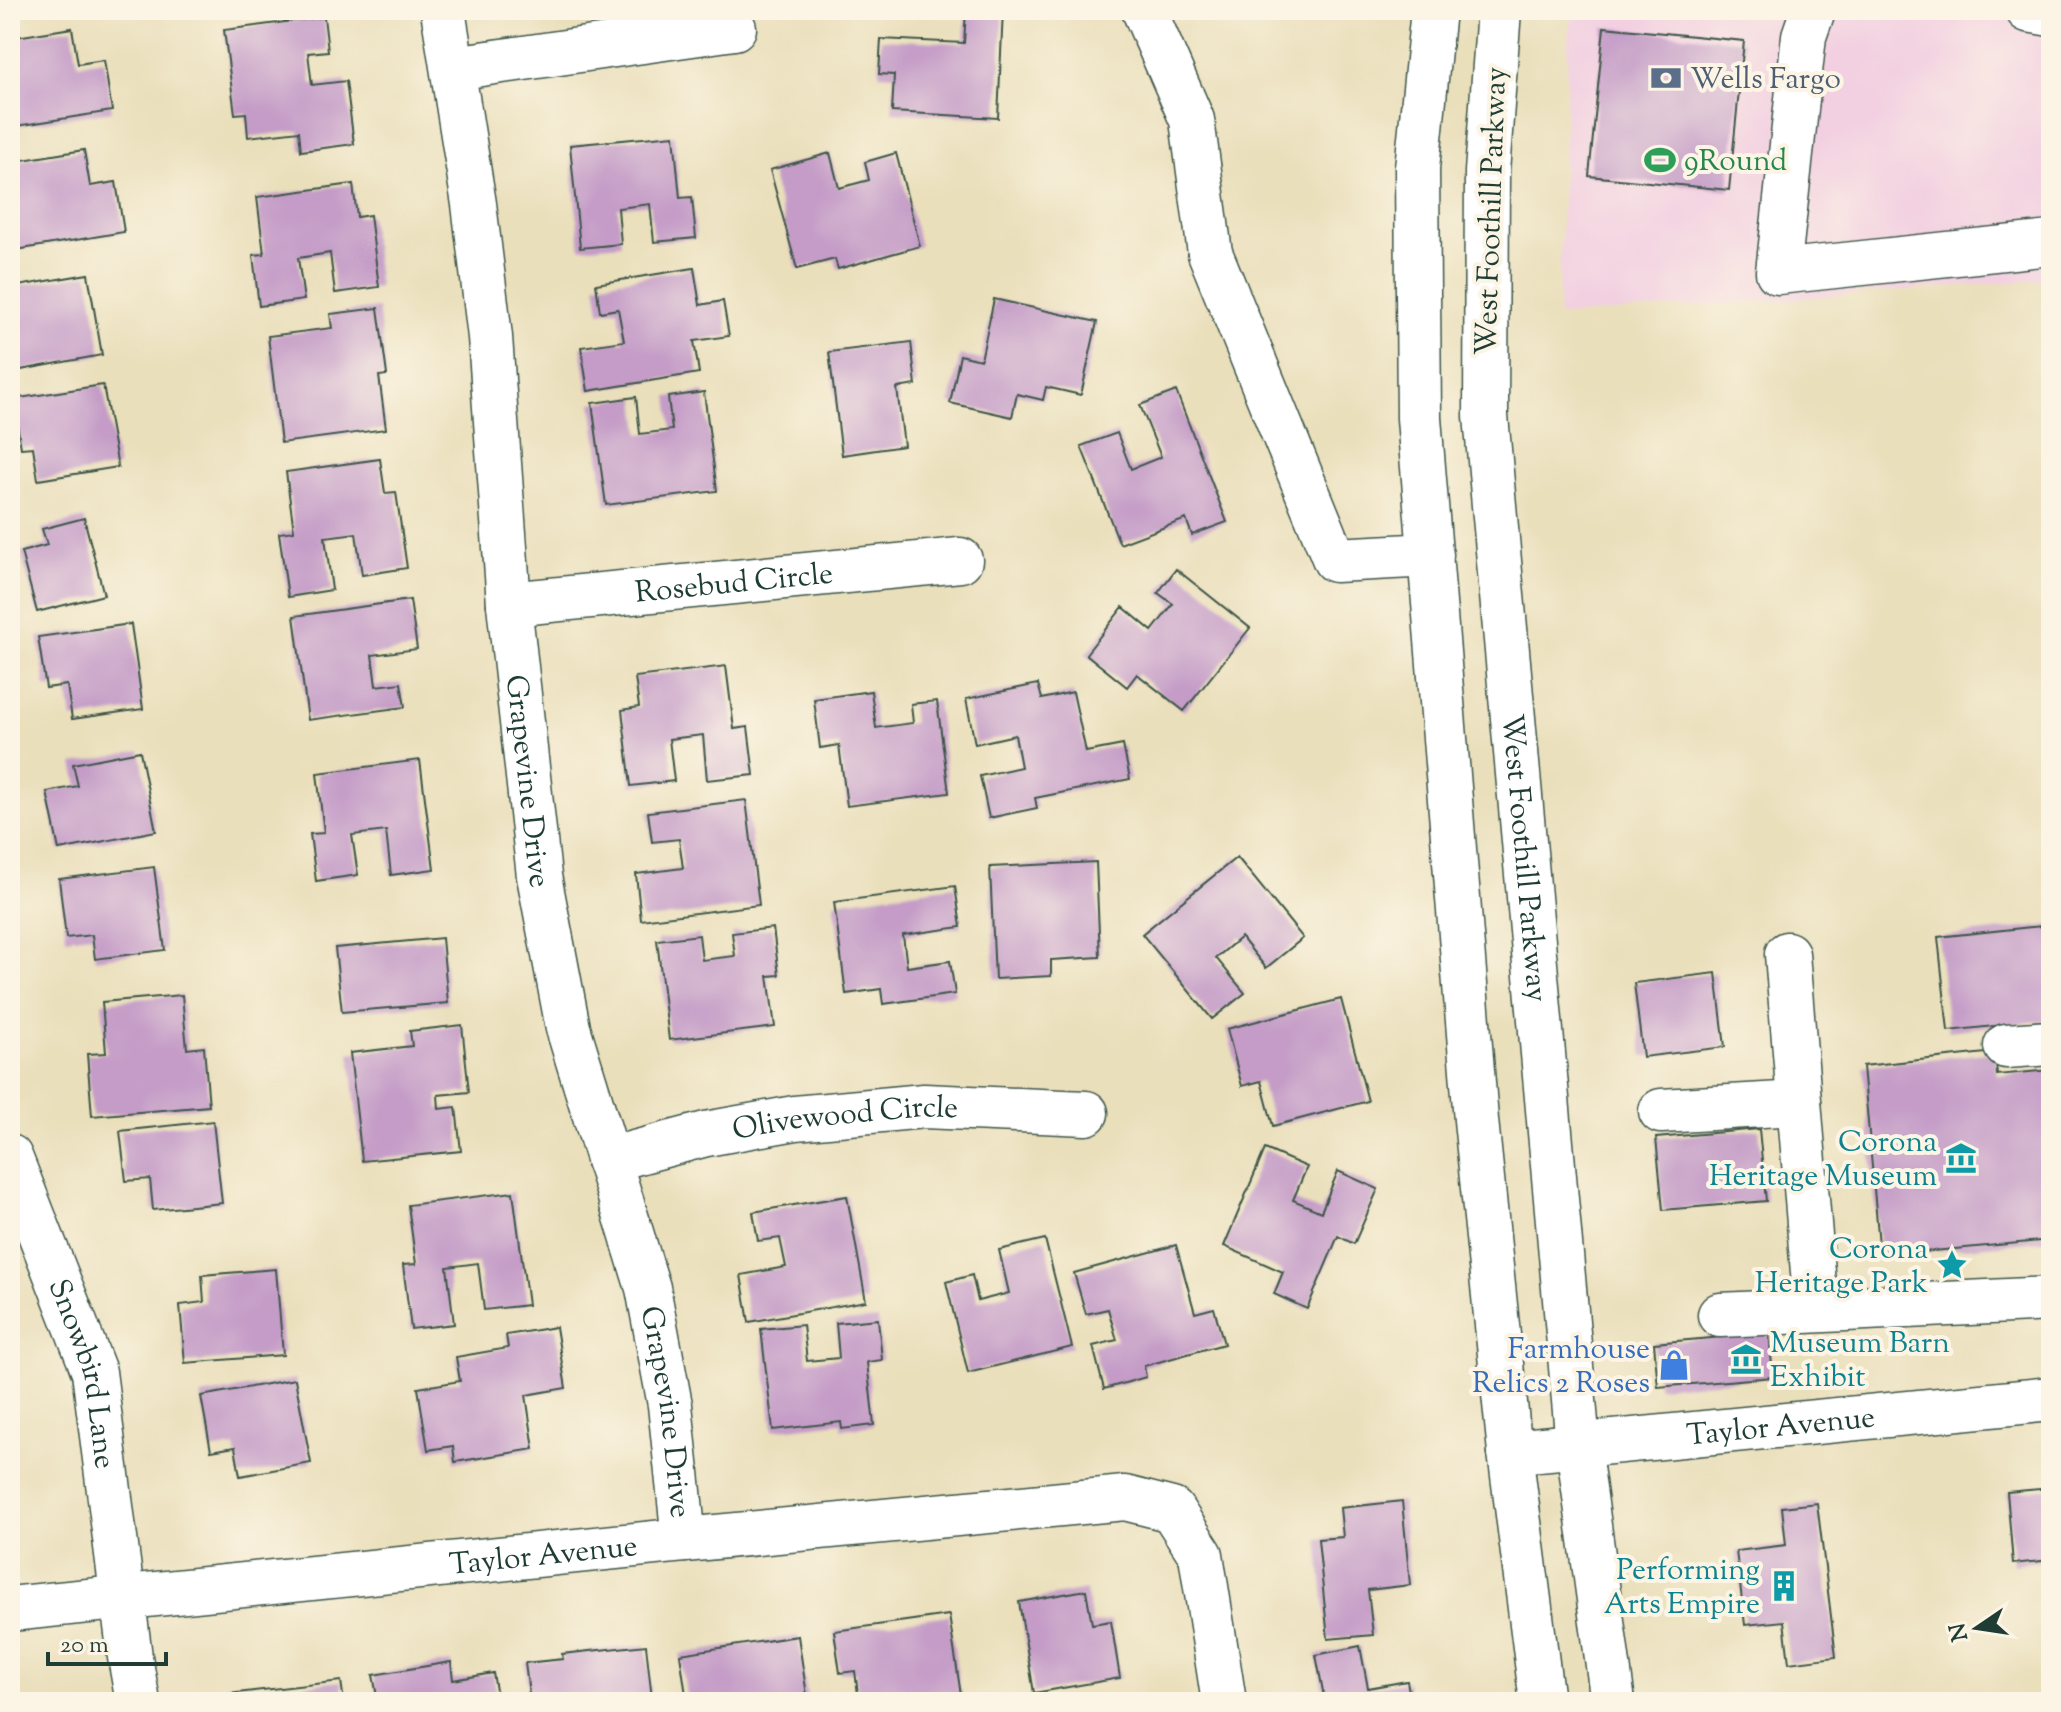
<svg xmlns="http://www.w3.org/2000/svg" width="2061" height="1712" font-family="'Sorts Mill Goudy',serif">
  <rect width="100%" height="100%" fill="#fcf5e5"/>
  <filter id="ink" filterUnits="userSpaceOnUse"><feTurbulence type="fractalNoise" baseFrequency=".0125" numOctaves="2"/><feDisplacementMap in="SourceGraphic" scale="16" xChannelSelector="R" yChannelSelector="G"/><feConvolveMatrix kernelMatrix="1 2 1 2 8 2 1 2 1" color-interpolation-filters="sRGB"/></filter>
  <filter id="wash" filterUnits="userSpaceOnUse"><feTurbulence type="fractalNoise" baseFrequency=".006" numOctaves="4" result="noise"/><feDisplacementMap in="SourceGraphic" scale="32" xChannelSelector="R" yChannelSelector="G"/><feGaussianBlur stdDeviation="1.8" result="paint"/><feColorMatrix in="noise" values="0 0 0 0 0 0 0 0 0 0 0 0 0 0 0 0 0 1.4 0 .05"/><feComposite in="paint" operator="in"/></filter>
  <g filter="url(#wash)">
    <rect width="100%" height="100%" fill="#eadfbb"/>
    <path fill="#f2cfe1" d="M1573 10H2051V279L1558 316 1568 42Z"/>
    <g id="blocks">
      <path fill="#c49cc7" d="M966 10H1003L998 118 892 112 894 75 879 74 881 39 964 43Z
        M324 17 328 51 308 53 312 85 346 81 354 144 301 151 299 131 248 137 246 113 235 114 224 30Z
        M1604 27 1744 41 1729 190 1589 176Z
        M72 28 78 64 104 60 112 111 10 127V38Z
        M674 135 680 198 692 197 696 238 654 242 650 204 618 208 621 244 580 248 570 145Z
        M84 150 90 186 116 182 124 232 10 251V162Z
        M830 153 839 188 869 180 865 162 896 153 920 246 838 269 835 259 797 269 770 170Z
        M353 184 357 217 370 215 379 287 335 293 330 253 298 258 304 300 259 306 253 255 264 254 257 197Z
        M694 268 700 305 723 301 729 336 694 341 699 373 588 391 581 347 624 341 618 309 600 312 596 284Z
        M88 274 102 355 10 372V309L16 308 12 287Z
        M994 299 1097 322 1081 395 1046 387 1043 400 1017 394 1012 417 950 403 960 355 981 360Z
        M378 308 387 375 379 376 386 429 281 443 268 336 332 328 330 314Z
        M911 342 916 385 897 388 904 446 842 455 829 352Z
        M103 385 118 467 38 480 33 447 21 448 13 399Z
        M1176 391 1227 522 1192 535 1186 519 1120 544 1081 446 1117 433 1131 469 1161 457 1140 405Z
        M704 392 717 491 606 505 592 403 636 397 640 434 672 430 668 397Z
        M380 459 385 493 396 492 407 568 362 575 356 533 325 537 332 590 288 597 279 533 294 531 286 472Z
        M84 518 104 595 37 612 21 552 47 545 42 529Z
        M1176 569 1250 628 1184 711 1137 674 1127 687 1086 654 1123 607 1152 631 1173 604 1158 593Z
        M410 600 417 649 372 655 376 686 401 683 405 707 308 720 294 616Z
        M131 624 143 709 72 719 67 685 46 688 38 637Z
        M726 666 734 729 748 727 754 775 707 780 703 735 669 739 674 781 631 786 622 710 639 707 635 677Z
        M1038 684 1042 699 1073 692 1086 752 1123 745 1130 779 1035 798 1037 808 989 818 980 776 1021 767 1015 735 975 744 966 699Z
        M871 691 876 728 913 723 911 704 937 701 949 793 847 806 839 745 820 748 814 699Z
        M140 751 156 831 59 850 47 792 78 786 73 764Z
        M420 760 434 869 391 875 386 831 352 835 358 875 316 881 310 834 324 833 317 773Z
        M746 800 759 905 641 920 636 874 683 868 679 839 652 842 648 812Z
        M1237 857 1303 938 1266 968 1241 937 1216 958 1245 993 1212 1019 1142 934Z
        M1096 862 1100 957 1051 960V976L995 979 990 867Z
        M154 867 165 950 95 959 92 935 66 938 59 879Z
        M955 886 961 927 903 935 907 967 950 961 955 994 883 1004 881 989 846 994 834 902Z
        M2051 925V1020L1948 1031 1938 937Z
        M773 928 779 975 768 976 775 1027 669 1040 657 940 699 935 702 960 735 956 732 933Z
        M442 938 448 1003 342 1012 335 948Z
        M1716 973 1725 1047 1643 1057 1634 983Z
        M182 995 187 1049 204 1047 209 1106 92 1116 87 1054 106 1053 102 1002Z
        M1341 999 1368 1101 1273 1126 1261 1081 1242 1086 1227 1029Z
        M462 1025 469 1092 438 1095 439 1109 456 1107 461 1151 362 1161 350 1053 412 1046 410 1031Z
        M1995 1052 1997 1075 2051 1070V1240L1880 1256 1863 1066Z
        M213 1121 222 1203 153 1210 150 1179 126 1181 120 1131Z
        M1759 1129 1766 1201 1663 1210 1656 1138Z
        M1265 1149 1307 1167 1293 1200 1321 1212 1338 1171 1378 1189 1354 1244 1338 1236 1307 1309 1274 1294 1283 1272 1224 1246Z
        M513 1192 528 1305 484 1310 478 1263 447 1267 454 1324 411 1329 403 1265 416 1264 408 1205Z
        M847 1196 866 1301 749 1322 741 1275 786 1267 780 1238 758 1241 753 1212Z
        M1045 1239 1072 1347 968 1373 946 1282 972 1275 978 1301 1009 1293 999 1250Z
        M1176 1245 1195 1313 1214 1308 1224 1344 1144 1366 1146 1377 1104 1389 1093 1346 1117 1340 1108 1309 1086 1314 1074 1273Z
        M276 1269 283 1355 185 1363 180 1305 204 1302 202 1275Z
        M878 1319 882 1360 867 1362 874 1425 842 1429 841 1422 773 1430 761 1329 803 1325 807 1361 839 1358 836 1323Z
        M556 1327 566 1388 526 1395 534 1449 455 1462 453 1446 428 1450 418 1388 460 1381 456 1357 508 1348 506 1335Z
        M1769 1333 1773 1377 1658 1387 1654 1343Z
        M295 1379 311 1463 240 1476 235 1447 211 1451 201 1396Z
        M2051 1488V1560L2013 1564 2007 1492Z
        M1402 1501 1410 1585 1368 1590 1373 1635 1328 1639 1318 1539 1343 1537 1340 1508Z
        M1817 1503 1836 1657 1789 1663 1784 1621 1745 1625 1736 1551 1786 1545 1782 1507Z
        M1086 1590 1092 1624 1111 1621 1120 1678 1034 1693 1019 1602Z
        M949 1615 962 1702H859L855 1671 840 1673 834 1631Z
        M798 1636 808 1702H687L680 1654Z
        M646 1645 652 1699 633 1702H530L525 1663 563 1659 562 1654Z
        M1360 1646 1368 1688 1407 1681 1411 1702H1325L1316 1655Z
        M451 1662 453 1680 493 1673 498 1702H378L373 1675Z
        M341 1681 344 1702H221L220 1695Z"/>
    </g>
  </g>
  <g filter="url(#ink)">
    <use href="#blocks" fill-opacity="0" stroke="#3d5548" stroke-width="2"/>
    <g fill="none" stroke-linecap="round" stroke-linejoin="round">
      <defs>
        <g id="minor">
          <path id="s1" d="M443 10 474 204 490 337 509 604 539 876 568 1028 648 1288 670 1405 684 1540"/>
          <path d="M1144 10 1192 120 1210 253 1335 560 1431 555"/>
          <path d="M1813 10 1804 36 1778 272 2051 243"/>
          <path d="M2028 10 2051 14"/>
          <path d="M453 68 734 28"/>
          <path id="s2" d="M509 604 960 560"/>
          <path d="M1787 954 1816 1309"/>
          <path d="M2006 1046 2051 1043"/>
          <path d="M1661 1111 1799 1103"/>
          <path id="s3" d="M10 1157 94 1372 130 1657 138 1702"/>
          <path id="s4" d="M608 1160 706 1134 795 1118 924 1106 1086 1113"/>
          <path d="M1720 1315 2051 1299"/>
          <path id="s5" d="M1510 1452 2051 1399"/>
          <path id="s6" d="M10 1609 684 1540 1125 1498 1172 1510 1201 1555 1224 1702"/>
        </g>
        <g id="major">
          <path d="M1433 10 1417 168 1419 418 1476 1120 1510 1452 1542 1702"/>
          <path id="s7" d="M1499 10 1487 172 1486 416 1578 1445 1613 1702"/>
        </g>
      </defs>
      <use href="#minor" stroke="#3d5548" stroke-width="47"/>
      <use href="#major" stroke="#3d5548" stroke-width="47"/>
      <use href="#minor" stroke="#fff" stroke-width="44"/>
      <use href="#major" stroke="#fff" stroke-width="44"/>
    </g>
  </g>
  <defs>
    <symbol id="bank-bare" viewBox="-9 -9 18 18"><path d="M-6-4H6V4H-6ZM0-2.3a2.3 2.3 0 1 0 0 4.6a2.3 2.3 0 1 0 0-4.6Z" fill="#5c6f8a" stroke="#fcf5e5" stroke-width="2.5" paint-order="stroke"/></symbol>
    <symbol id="stadium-bare" viewBox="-9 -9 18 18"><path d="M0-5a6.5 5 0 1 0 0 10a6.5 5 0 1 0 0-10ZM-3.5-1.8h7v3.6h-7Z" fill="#2e9e5b" stroke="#fcf5e5" stroke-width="2.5" paint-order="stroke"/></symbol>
    <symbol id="museum-bare" viewBox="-9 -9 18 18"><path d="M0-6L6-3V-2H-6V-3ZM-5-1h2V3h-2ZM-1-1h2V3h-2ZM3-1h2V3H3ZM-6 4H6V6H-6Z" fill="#0f9aa8" stroke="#fcf5e5" stroke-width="2.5" paint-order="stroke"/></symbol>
    <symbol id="sight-bare" viewBox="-9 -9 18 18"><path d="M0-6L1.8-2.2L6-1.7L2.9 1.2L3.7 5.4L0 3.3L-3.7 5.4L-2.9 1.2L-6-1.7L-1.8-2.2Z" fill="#0f9aa8" stroke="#fcf5e5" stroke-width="2.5" paint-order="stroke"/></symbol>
    <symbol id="shop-bare" viewBox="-9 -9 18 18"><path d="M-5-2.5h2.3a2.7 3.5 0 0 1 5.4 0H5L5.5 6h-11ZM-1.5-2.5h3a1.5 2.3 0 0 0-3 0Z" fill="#3f7fe0" stroke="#fcf5e5" stroke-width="2.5" paint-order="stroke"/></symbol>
    <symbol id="building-bare" viewBox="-9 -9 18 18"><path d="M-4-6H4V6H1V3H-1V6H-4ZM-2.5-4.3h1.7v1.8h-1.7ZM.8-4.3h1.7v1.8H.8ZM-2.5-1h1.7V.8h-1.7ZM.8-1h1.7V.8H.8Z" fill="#0f9aa8" stroke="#fcf5e5" stroke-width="2.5" paint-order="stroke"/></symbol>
  </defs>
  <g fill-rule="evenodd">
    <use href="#bank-bare" x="1644" y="56" width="44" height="44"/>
    <use href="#stadium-bare" x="1638" y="138" width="44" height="44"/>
    <use href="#museum-bare" x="1939" y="1136" width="44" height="44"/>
    <use href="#sight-bare" x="1930" y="1243" width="44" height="44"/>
    <use href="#museum-bare" x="1724" y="1337" width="44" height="44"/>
    <use href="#shop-bare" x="1652" y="1343" width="44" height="44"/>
    <use href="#building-bare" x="1762" y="1564" width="44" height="44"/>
  </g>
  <g text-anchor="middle" stroke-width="8" stroke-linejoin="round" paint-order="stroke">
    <g font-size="30" fill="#4e5e75" stroke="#fcf5e5" text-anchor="start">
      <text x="1690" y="88">Wells Fargo</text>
    </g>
    <g font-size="30" fill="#27864d" stroke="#fcf5e5" text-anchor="start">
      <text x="1684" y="170">9Round</text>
    </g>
    <g font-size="30" fill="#1f3d34" stroke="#fcf5e5">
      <text transform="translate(1490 211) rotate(-88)" y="10">West Foothill Parkway</text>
      <text dy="10" stroke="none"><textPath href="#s2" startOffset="226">Rosebud Circle</textPath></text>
      <text dy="10" stroke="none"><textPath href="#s1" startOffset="776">Grapevine Drive</textPath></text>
      <text dy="10" stroke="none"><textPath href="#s7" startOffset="850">West Foothill Parkway</textPath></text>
      <text dy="10" stroke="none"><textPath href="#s4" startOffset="242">Olivewood Circle</textPath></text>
      <text dy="10" stroke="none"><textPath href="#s3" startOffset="230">Snowbird Lane</textPath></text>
      <text dy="10" stroke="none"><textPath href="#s1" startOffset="1424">Grapevine Drive</textPath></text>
      <text dy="10" stroke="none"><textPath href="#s5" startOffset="272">Taylor Avenue</textPath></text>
      <text dy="10" stroke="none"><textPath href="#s6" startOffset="536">Taylor Avenue</textPath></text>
    </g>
    <g font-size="30" fill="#0d838f" stroke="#fcf5e5" text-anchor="end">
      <text x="1937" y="1151">Corona<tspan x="1937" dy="34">Heritage Museum</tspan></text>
      <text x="1928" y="1258">Corona<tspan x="1928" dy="34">Heritage Park</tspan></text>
      <text x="1770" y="1352" text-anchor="start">Museum Barn<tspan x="1770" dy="34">Exhibit</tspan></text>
      <text x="1760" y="1579">Performing<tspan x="1760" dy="34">Arts Empire</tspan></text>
    </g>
    <g font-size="30" fill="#366cbe" stroke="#fcf5e5" text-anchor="end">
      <text x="1650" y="1358">Farmhouse<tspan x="1650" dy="34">Relics 2 Roses</tspan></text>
    </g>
  </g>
  <rect width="2061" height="1712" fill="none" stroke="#fcf5e5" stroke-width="40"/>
  <g transform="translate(1977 1628) rotate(257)" stroke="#fcf5e5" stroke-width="6" paint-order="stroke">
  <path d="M0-6L14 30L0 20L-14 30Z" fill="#1f3d34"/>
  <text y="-12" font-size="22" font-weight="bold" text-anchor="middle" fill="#1f3d34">N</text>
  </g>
  <path d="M48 1652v12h118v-12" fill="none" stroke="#1f3d34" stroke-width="4"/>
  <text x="60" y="1652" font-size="24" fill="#1f3d34" stroke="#fcf5e5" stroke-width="6" paint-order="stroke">20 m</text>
</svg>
